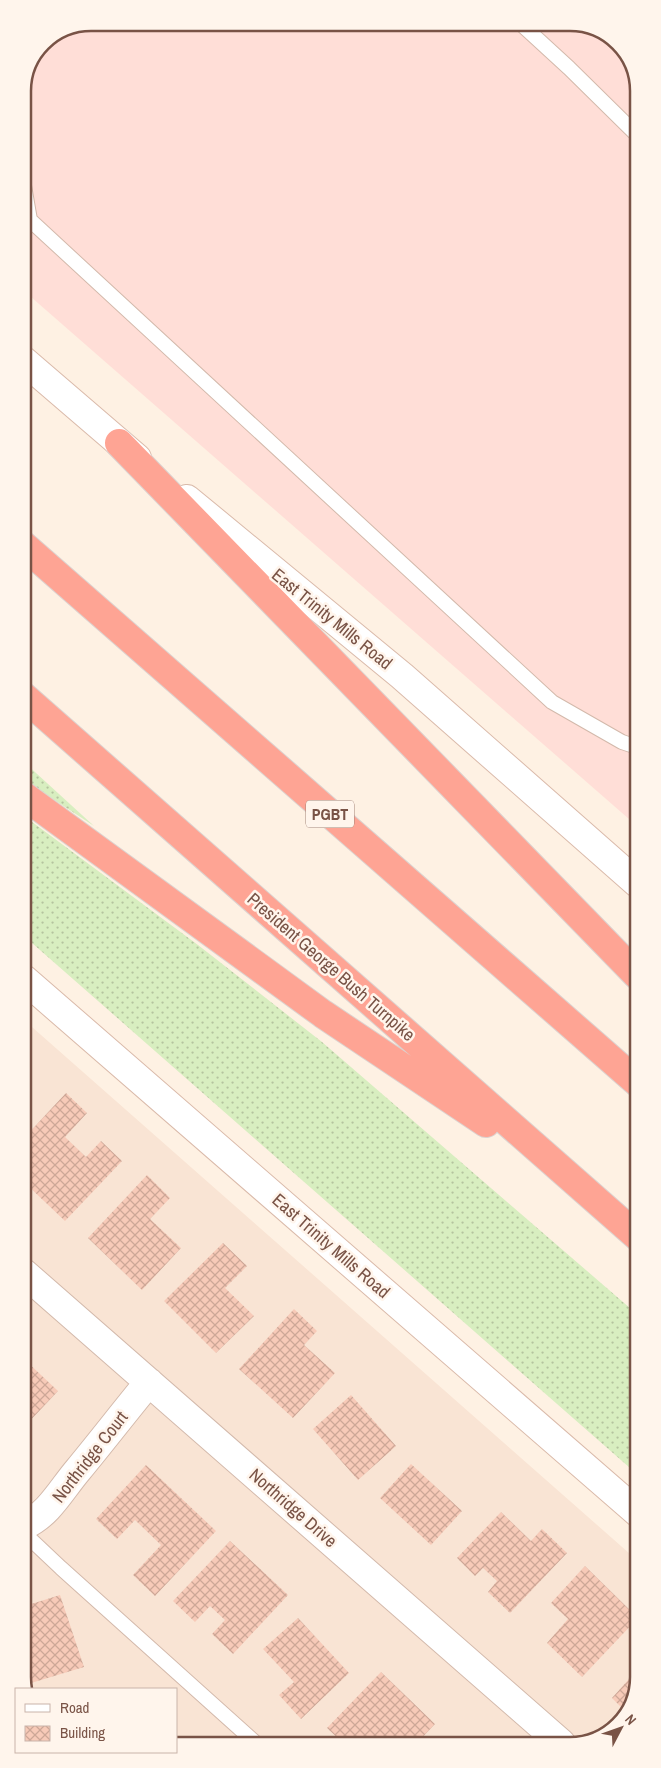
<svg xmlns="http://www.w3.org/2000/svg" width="661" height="1768" font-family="'Archivo Narrow',sans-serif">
  <defs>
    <pattern id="grass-dots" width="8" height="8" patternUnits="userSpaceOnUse" patternTransform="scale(1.25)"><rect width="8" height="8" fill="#d8eec0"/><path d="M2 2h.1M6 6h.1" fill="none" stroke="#b4c39e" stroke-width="1.8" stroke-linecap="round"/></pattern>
    <pattern id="building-cross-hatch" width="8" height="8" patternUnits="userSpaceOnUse" patternTransform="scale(1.25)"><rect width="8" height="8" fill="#f7cab8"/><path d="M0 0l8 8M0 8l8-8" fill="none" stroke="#cda797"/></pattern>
  </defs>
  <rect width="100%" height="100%" fill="#fef1e3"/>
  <path fill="#f9e4d4" d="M24 1020 638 1561V1677L624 1719 588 1743 176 1745V1689H25Z"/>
  <path fill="#ffded7" d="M91 23H575L612 37 636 73 637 826 23 290V87L43 42Z"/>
  <path fill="url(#grass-dots)" d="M24 762 94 826 24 780Z
    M24 816 198 945 322 1042 638 1315V1475L24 936Z"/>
  <path fill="url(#building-cross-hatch)" d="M627 59 636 73V76L623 64Z
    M66 1093 87 1113 65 1137 86 1157 101 1141 122 1161 65 1221 24 1182V1138Z
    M147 1175 170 1198 150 1219 181 1248 142 1290 88 1238Z
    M223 1243 247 1266 225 1288 254 1316 216 1353 164 1301Z
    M294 1309 317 1331 304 1345 335 1373 293 1418 239 1369Z
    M24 1359 58 1391 26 1425 25 1424Z
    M351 1395 396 1446 358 1480 313 1429Z
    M411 1464 462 1511 431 1545 380 1498Z
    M146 1465 216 1531 155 1596 133 1575 161 1545 135 1520 117 1539 96 1519Z
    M501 1512 531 1541 542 1529 567 1553 510 1613 488 1592 497 1581 483 1568 475 1576 457 1558Z
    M230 1541 288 1595 233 1654 212 1634 225 1620 210 1606 195 1622 173 1601Z
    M585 1566 638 1618 582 1677 547 1643 568 1619 551 1603Z
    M60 1595 84 1667 31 1683 33 1689H25V1606Z
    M298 1618 349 1673 301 1719 279 1695 294 1682 263 1649Z
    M638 1669V1677L626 1712 612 1698Z
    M381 1672 435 1724 416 1744H344L327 1728Z"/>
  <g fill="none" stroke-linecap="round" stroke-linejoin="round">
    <defs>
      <path id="service" d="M520 23 569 68 636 134
        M23 180 30 220 552 702 622 742 637 747
        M25 1534 61 1568 258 1745"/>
      <path id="minor" d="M24 1273 561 1743
        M25 1525C49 1514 61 1490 78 1470 102 1441 125 1411 149 1382"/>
      <path id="secondary" d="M23 360 137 458
        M187 499 402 676 637 883
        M24 979 638 1513"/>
      <path id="motorway" d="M119 443 637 975
        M23 545 638 1083
        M23 696 638 1237
        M24 796 323 1014 486 1123"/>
    </defs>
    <use href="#service" stroke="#d3b9ab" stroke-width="16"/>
    <use href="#minor" stroke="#d3b9ab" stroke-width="30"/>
    <use href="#secondary" stroke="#dabaaa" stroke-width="30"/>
    <use href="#motorway" stroke="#dcd2cf" stroke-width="30"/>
    <use href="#service" stroke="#fff" stroke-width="14"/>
    <use href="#minor" stroke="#fff" stroke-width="28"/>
    <use href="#secondary" stroke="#fff" stroke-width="28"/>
    <use href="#motorway" stroke="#fea494" stroke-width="28"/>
  </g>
  <g text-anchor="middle" stroke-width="5" stroke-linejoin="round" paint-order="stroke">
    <rect fill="#fff5ec" stroke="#a18478" stroke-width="1" x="306" y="800.5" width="48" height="27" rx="4"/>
    <g font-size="16" font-weight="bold" fill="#795346">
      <text x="330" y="820">PGBT</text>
    </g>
    <g font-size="18" fill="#795346" stroke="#fff5ec">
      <text transform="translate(332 619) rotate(39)" y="6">East Trinity Mills Road</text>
      <text transform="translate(331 967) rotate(41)" y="6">President George Bush Turnpike</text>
      <text transform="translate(331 1246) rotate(41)" y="6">East Trinity Mills Road</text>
      <text transform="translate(90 1457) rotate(-52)" y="6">Northridge Court</text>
      <text transform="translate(293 1508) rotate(41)" y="6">Northridge Drive</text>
    </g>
  </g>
  <path d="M0 0H661V1768H0ZM91 31H570A60 60 0 0 1 630 91V1677A60 60 0 0 1 570 1737H91A60 60 0 0 1 31 1677V91A60 60 0 0 1 91 31Z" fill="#fff5ec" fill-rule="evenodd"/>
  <path fill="none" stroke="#795346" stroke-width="2.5" d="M91 31H570A60 60 0 0 1 630 91V1677A60 60 0 0 1 570 1737H91A60 60 0 0 1 31 1677V91A60 60 0 0 1 91 31Z"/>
  <rect x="15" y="1688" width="162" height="65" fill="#fff5ec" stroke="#c9b4aa"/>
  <rect x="25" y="1704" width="25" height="8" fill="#ffffff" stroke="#c9b4aa"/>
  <text x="60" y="1713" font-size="15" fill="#795346">Road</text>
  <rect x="25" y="1726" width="25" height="15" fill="url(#building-cross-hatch)" stroke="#c9b4aa"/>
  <text x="60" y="1738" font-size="15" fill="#795346">Building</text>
  <g transform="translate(621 1728) rotate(49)" stroke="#fff5ec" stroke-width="4" paint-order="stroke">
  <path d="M0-4L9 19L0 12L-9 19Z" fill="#795346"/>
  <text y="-8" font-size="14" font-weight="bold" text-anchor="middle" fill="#795346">N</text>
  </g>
</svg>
